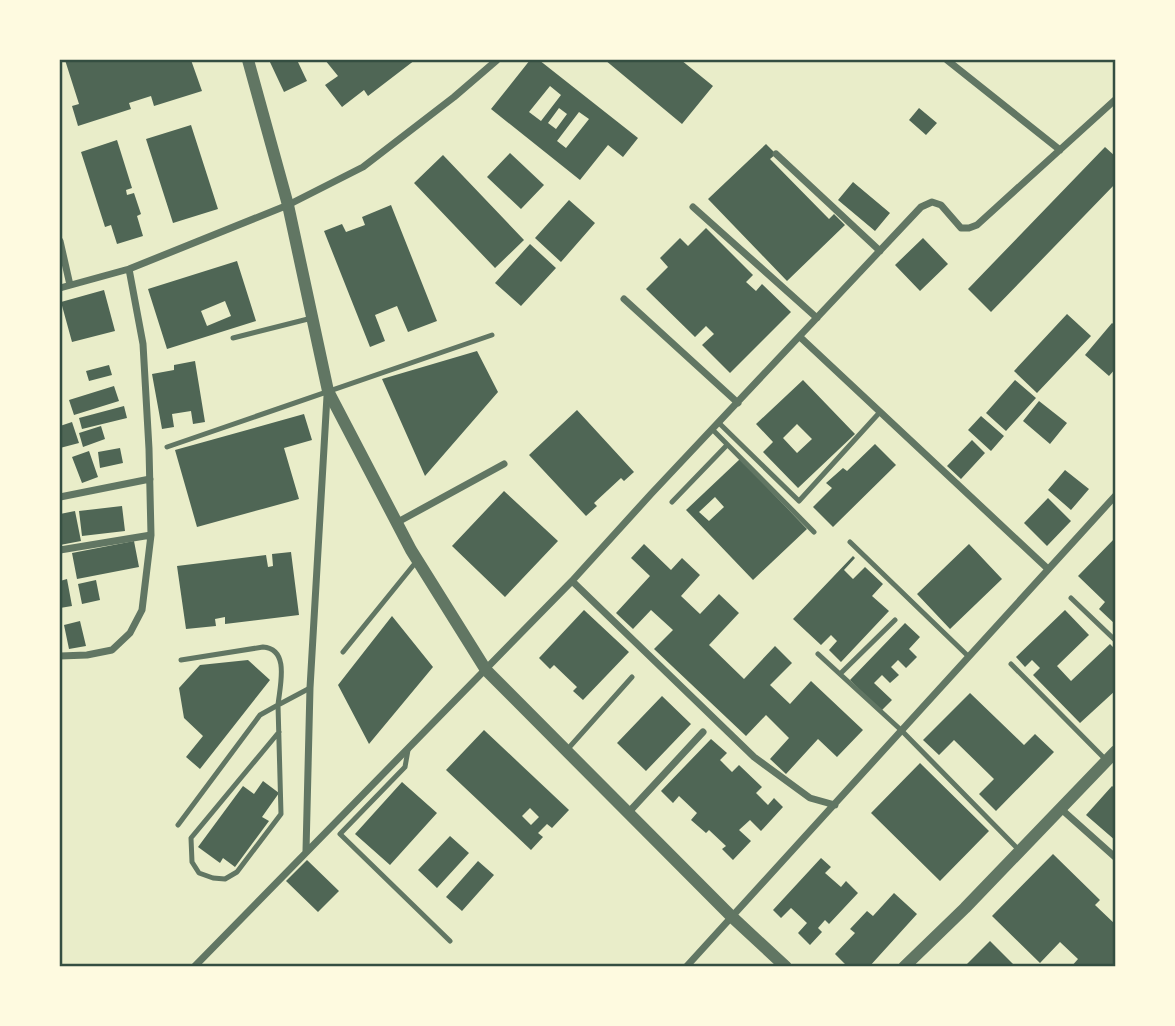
<svg xmlns="http://www.w3.org/2000/svg" width="1175" height="1026" font-family="Literata,serif">
  <rect width="100%" height="100%" fill="#e9edc9"/>
  <path fill="#4f6655" fill-rule="evenodd" d="M65 60H191L202 91 154 106 151 96 129 103 131 109 78 126 72 106 79 104Z
    M269 60H297L307 81 284 92Z
    M325 60H415L368 96 364 90 342 107 325 85 338 76Z
    M530 60H539L638 138 623 157 608 145 580 180 491 109ZM550 86 561 95 541 121 529 112ZM559 108 567 114 556 129 548 123ZM579 112 589 119 566 148 557 141Z
    M605 60H681L713 86 682 124Z
    M919 108 937 123 926 135 909 120Z
    M191 125 218 209 173 223 146 139Z
    M117 140 132 188 126 190 127 195 134 193 141 214 137 216 143 236 117 244 111 225 105 227 81 152Z
    M766 144 776 154 770 159 829 219 834 214 845 225 787 281 708 199Z
    M1105 147 1116 157V183L991 312 968 289Z
    M510 153 544 185 521 209 487 177Z
    M443 155 524 240 495 268 414 183Z
    M853 182 890 213 875 231 838 200Z
    M569 200 595 223 561 262 535 238Z
    M391 205 437 321 408 332 397 306 375 315 385 341 370 347 324 231 342 224 346 232 365 225 362 217Z
    M706 228 753 275 746 282 756 291 762 284 791 312 730 373 702 345 714 334 706 326 695 337 646 289 668 267 660 258 680 238 688 246Z
    M923 238 948 264 920 291 895 265Z
    M530 244 556 268 521 306 495 283Z
    M237 261 256 321 167 349 148 289ZM225 301 231 316 207 326 201 311Z
    M104 290 115 331 72 342 61 302Z
    M1067 314 1091 336 1037 393 1014 371Z
    M1112 323 1116 326V368L1109 376 1085 355Z
    M477 351 498 392 425 476 382 379Z
    M195 361 205 422 193 424 191 411 172 414 174 427 162 429 152 374 174 370V365Z
    M109 365 112 375 89 381 86 371Z
    M803 380 855 434 798 488 763 452 773 442 756 424ZM797 424 812 439 797 453 783 438Z
    M1015 380 1036 398 1006 431 986 413Z
    M114 386 119 401 74 415 69 400Z
    M1039 401 1067 423 1050 444 1023 421Z
    M124 406 127 418 82 429 79 418Z
    M577 410 634 472 624 481 621 478 594 503 597 506 586 516 529 455Z
    M304 414 312 440 284 448 299 499 197 527 175 450Z
    M981 416 1004 436 991 451 968 430Z
    M72 422 79 443 60 448V426Z
    M101 426 105 439 83 447 79 433Z
    M972 440 985 453 961 479 947 466Z
    M875 444 896 465 833 527 813 507 832 488 826 483 843 468 847 471Z
    M120 448 123 463 100 468 98 452Z
    M89 451 98 477 82 483 72 457Z
    M740 459 807 529 753 580 686 510ZM715 497 724 507 709 521 699 512Z
    M1065 470 1089 489 1071 510 1048 490Z
    M504 491 558 541 505 597 452 546Z
    M1048 498 1071 521 1047 546 1024 523Z
    M122 506 125 531 82 536 79 511Z
    M75 511 81 541 60 545V514Z
    M1116 537V625L1099 609 1105 602 1078 576Z
    M134 541 139 567 77 579 72 553Z
    M644 544 671 570 682 558 700 575 681 596 700 614 719 594 739 613 709 645 744 679 775 646 792 663 770 685 790 704 811 681 863 730 837 757 818 739 786 774 770 759 789 738 766 715 746 736 654 649 673 630 651 610 633 629 616 613 650 576 631 558Z
    M969 544 1002 579 950 629 917 594Z
    M291 552 299 615 225 624V617L215 619 216 626 186 629 177 566 266 555 268 567 273 566 272 554Z
    M853 556 855 558 844 570 853 579 865 567 883 584 872 596 889 611 841 662 829 650 837 641 831 635 821 645 793 619Z
    M67 579 72 606 60 608V581Z
    M96 580 100 600 82 604 78 584Z
    M584 610 629 652 583 700 573 691 577 687 554 665 550 669 539 658Z
    M1065 610 1089 635 1057 666 1071 681 1110 644 1116 650V690L1080 723 1033 675 1040 668 1032 660 1025 667 1016 657Z
    M392 616 433 667 369 744 338 685Z
    M80 621 86 646 69 649 64 625Z
    M905 623 920 637 909 649 917 657 906 668 898 660 891 667 899 675 890 683 882 675 874 683 892 700 881 711 850 680Z
    M248 660 270 680 200 769 186 757 203 736 184 718 179 688 200 665Z
    M970 693 1024 745 1035 734 1054 752 996 811 979 794 994 779 954 740 939 755 923 740Z
    M662 696 691 724 646 771 617 743Z
    M484 730 569 810 552 828 547 824 538 833 543 837 531 850 446 770ZM530 808 539 817 531 825 522 816Z
    M711 739 727 753 720 760 732 772 739 765 762 787 756 793 768 805 774 798 783 807 761 831 750 820 739 830 751 841 733 860 722 849 726 846 709 830 706 833 691 820 697 813 679 796 673 803 661 791Z
    M920 763 989 831 940 881 871 813Z
    M263 781 279 793 262 817 269 821 235 867 223 858 220 863 198 847 243 786 254 794Z
    M402 782 437 813 390 865 355 834Z
    M1112 786 1116 789V841L1086 815Z
    M450 836 469 853 437 888 418 870Z
    M1053 854 1100 900 1095 905 1116 925 1114 967H1071L1078 959 1060 942 1040 963 992 916Z
    M821 858 831 867 825 873 841 887 846 881 858 893 829 924 825 920 818 928 822 932 810 945 798 933 807 923 791 908 781 918 773 910Z
    M307 860 339 891 318 912 286 881Z
    M478 861 494 875 462 911 446 897Z
    M894 893 917 914 869 967H848L835 954 855 933 850 929 867 911 873 916Z
    M990 941 1016 967H964Z"/>
  <g fill="none" stroke-linecap="round" stroke-linejoin="round">
    <path stroke="#617663" stroke-width="5" d="M233 338 312 318
      M719 423 799 501 880 412
      M712 429 814 532
      M167 447 492 335
      M672 502 727 445
      M850 542 968 656
      M1071 598 1116 641
      M343 652 416 562
      M818 654 901 730 1019 850
      M181 660 263 647C290 649 280 685 278 705L310 688
      M1011 664 1106 760
      M840 674 895 620
      M408 750 405 767 340 834 450 941
      M566 751 632 677
      M178 825 260 715 278 705 281 814 237 872 225 879 213 878 199 873 192 862 191 838 279 732"/>
    <path stroke="#617663" stroke-width="7" d="M947 60 1060 150
      M776 154 880 251
      M693 207 817 318
      M60 241 70 285
      M60 288 129 269 288 205 363 167 454 97 497 60
      M624 299 738 403
      M800 337 1048 569
      M60 497 150 479
      M396 523 504 464
      M60 550 151 535
      M572 581 754 757 810 798 835 805
      M60 656 87 655 112 650 130 633 142 610 151 535 149 449 143 344 129 269
      M1060 808 1116 858
      M628 813 703 732
      M306 851 310 688 327 396
      M194 967 572 581 651 494 921 207 932 202 941 205 961 228H969L977 225 1116 99
      M686 967 1116 495"/>
    <path stroke="#617663" stroke-width="12" d="M248 60 288 205 328 391 411 550 486 670 731 916 786 967
      M904 967 965 908 1116 751"/>
  </g>
  <rect width="1175" height="1026" fill="none" stroke="#fefae0" stroke-width="122"/>
  <rect x="61" y="61" width="1053" height="904" fill="none" stroke="#344e41" stroke-width="2.5"/>
</svg>
